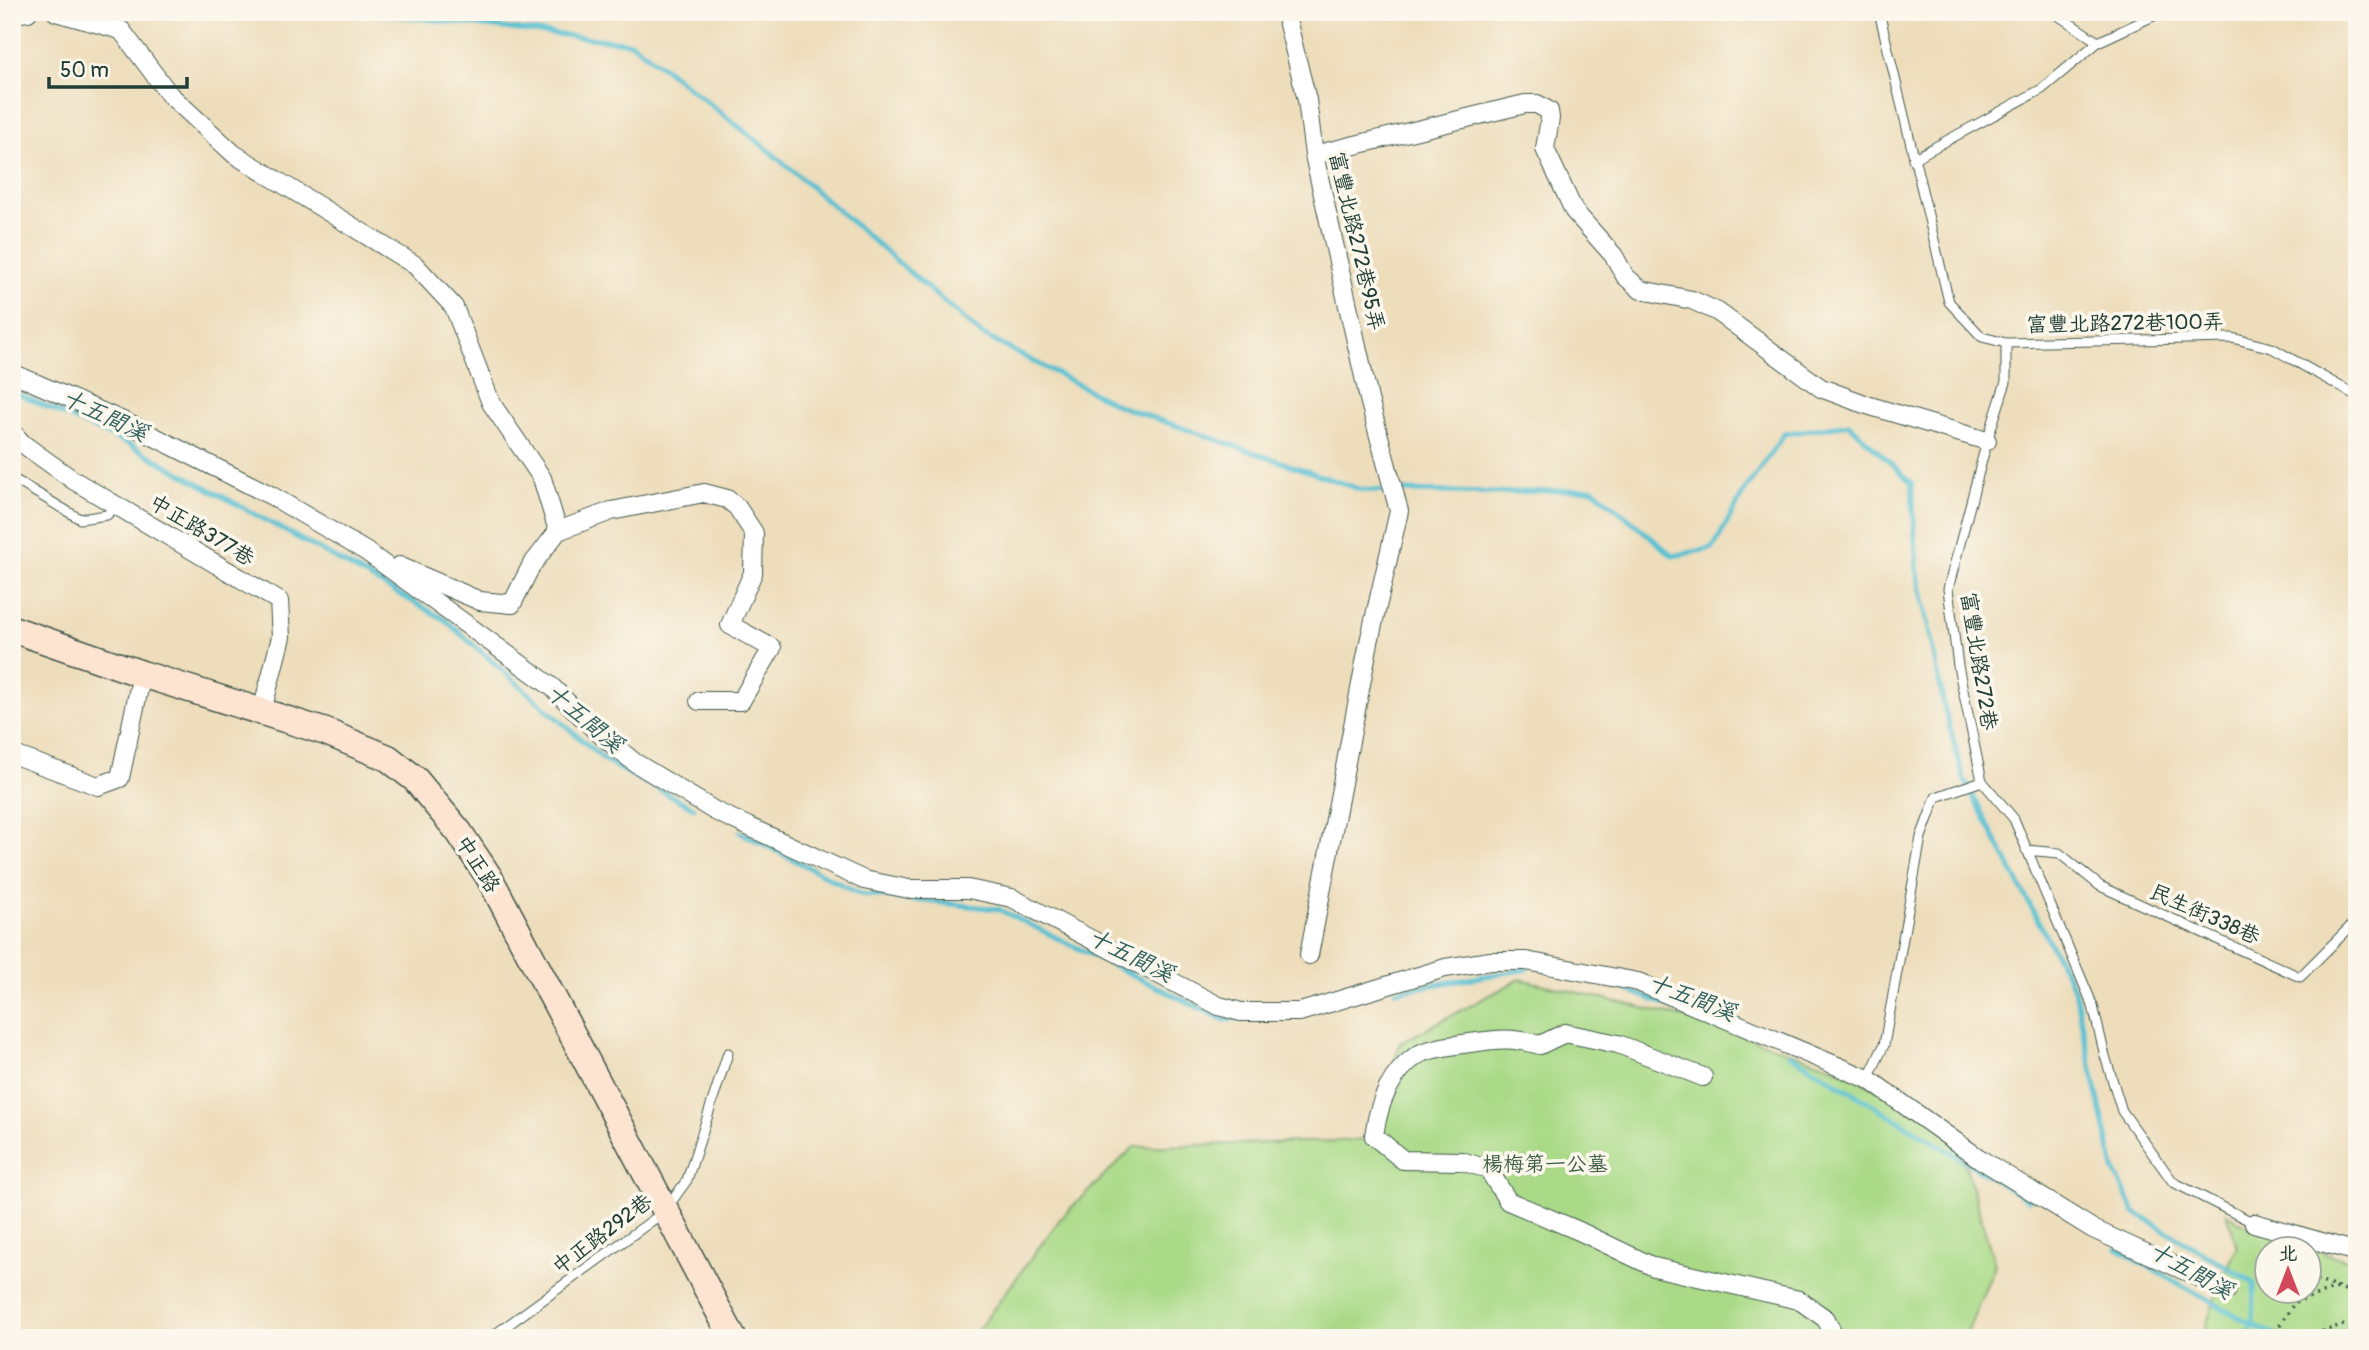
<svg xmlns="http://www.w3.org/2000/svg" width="2369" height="1350" font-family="Pangolin,'LXGW WenKai TC',sans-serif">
  <rect width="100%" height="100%" fill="#fbf7ec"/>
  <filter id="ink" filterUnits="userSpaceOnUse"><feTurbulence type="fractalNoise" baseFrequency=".0143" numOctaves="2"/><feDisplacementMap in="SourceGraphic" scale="14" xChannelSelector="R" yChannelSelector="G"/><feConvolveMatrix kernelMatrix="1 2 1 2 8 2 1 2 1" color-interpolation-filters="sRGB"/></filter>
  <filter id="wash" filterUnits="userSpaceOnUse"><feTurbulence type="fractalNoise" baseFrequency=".00686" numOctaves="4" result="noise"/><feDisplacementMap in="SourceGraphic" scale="28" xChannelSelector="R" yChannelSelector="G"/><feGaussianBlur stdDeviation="1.57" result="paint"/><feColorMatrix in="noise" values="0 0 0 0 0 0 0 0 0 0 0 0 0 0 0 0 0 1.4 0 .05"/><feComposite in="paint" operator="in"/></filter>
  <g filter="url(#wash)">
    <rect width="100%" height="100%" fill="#edddbb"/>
    <path fill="#aada88" stroke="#648c5e" stroke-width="2" fill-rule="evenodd" d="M1520 979 1703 1022 1831 1066 1954 1127 1995 1265 1965 1338H972L1061 1218 1134 1147 1371 1140 1400 1043Z
      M2227 1213 2239 1222 2357 1264V1338H2202L2219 1286 2237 1247ZM2268 1248H2310V1290H2268Z"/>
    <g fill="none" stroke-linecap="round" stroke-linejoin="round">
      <path stroke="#56c0d2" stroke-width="5" d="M364 12 632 43 766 148 981 334 1119 406 1362 490 1495 493 1593 489 1673 556 1713 548 1744 492 1784 434 1849 424 1912 483 1917 570 1945 710 1964 779 2074 989 2114 1169 2134 1212 2254 1283 2253 1325 2243 1338
        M12 391 130 445 444 619 607 762 694 808
        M740 832 860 894 998 909 1224 1020 1238 1018
        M1617 986 1725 1028
        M1396 991 1528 969
        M1789 1054 2029 1200
        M2117 1249 2253 1325 2284 1338"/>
    </g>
  </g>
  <g filter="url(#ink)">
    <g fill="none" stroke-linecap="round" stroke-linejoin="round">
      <defs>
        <path id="lane" d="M1879 12 1949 302 1982 337 2006 343V382L1987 441 1948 589 1958 666 1982 781 2014 819 2093 1006 2105 1056 2122 1111 2173 1182 2254 1223
          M2053 12 2098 42
          M1913 159 2042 89 2098 42 2162 12
          M2006 343 2232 338 2272 348 2357 396
          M12 478 80 519 107 515 116 505
          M2026 850 2059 853 2100 886 2300 977 2357 920
          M1868 1079 1884 1045 1921 837 1936 797 1982 781
          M490 1338 664 1212 687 1180 728 1053"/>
        <path id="street" d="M56 12 121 30 169 94 234 154 415 265 454 307 491 403 542 478 558 531
          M1285 12 1307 100 1314 155 1369 399 1399 511 1369 642 1309 955
          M12 14 28 12
          M1314 155 1525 104H1537L1549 111 1550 118 1545 149 1574 211 1614 256 1625 276 1641 290 1692 300 1718 312 1821 388 1867 405 1987 441
          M12 373 125 422 272 496 367 552 552 687 594 729 634 762 715 811 864 880 909 889H968L1012 898 1219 1006 1241 1012H1300L1445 968 1490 961H1526L1638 982 1868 1079 1980 1159 2093 1229 2227 1290
          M12 432 23 444 73 480 279 601 281 637 262 711
          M399 566 480 601 512 604 531 566 558 531 611 511 704 493 727 499 737 507 754 533 753 573 730 625 772 648 741 701H699
          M12 754 98 786 120 778 142 674
          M1703 1077 1618 1044 1565 1033 1540 1045C1512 1037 1498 1039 1470 1043 1456 1045 1427 1048 1416 1056 1390 1074 1378 1105 1374 1136L1403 1160 1461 1161 1488 1169 1508 1201 1579 1231 1654 1267 1799 1300 1826 1319 1835 1338
          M2254 1223 2357 1252"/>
        <path id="secondary" d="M12 629 142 674 326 732 388 758 415 779 459 832 489 877 733 1338"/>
      </defs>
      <use href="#lane" stroke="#3e5548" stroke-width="11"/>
      <use href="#street" stroke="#3e5548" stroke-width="20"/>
      <use href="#secondary" stroke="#3e5548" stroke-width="29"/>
      <path stroke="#3e5548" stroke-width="3.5" stroke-dasharray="2 5" stroke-linecap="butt" d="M2254 1259 2268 1264
        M2310 1278 2357 1294
        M2275 1338 2276 1331 2295 1302 2337 1288
        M2319 1338 2323 1331 2342 1325 2357 1330"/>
      <use href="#lane" stroke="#fff" stroke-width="9"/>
      <use href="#street" stroke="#fff" stroke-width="18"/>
      <use href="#secondary" stroke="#fde4d1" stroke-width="26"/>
    </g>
  </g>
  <g text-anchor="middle" stroke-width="7" stroke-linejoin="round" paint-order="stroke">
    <g font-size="21" fill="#1f3d34" stroke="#fbf7ec">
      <text transform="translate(1357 241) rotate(77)" y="7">富豐北路272巷95弄</text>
      <text transform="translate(2125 323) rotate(-1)" y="7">富豐北路272巷100弄</text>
      <text transform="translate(202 530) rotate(31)" y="7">中正路377巷</text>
      <text transform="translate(1979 661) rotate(81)" y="7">富豐北路272巷</text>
      <text transform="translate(478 864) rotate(58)" y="7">中正路</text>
      <text transform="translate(2205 914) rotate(24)" y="7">民生街338巷</text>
      <text transform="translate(602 1234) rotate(-37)" y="7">中正路292巷</text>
    </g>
    <g font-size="21" fill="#3b5c45" stroke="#fbf7ec">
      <text x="1545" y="1171">楊梅第一公墓</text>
    </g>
    <g font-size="23" font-style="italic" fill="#2d5e5c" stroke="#fbf7ec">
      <text transform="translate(105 415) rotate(25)" y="8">十五間溪</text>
      <text transform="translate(585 718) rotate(40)" y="8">十五間溪</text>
      <text transform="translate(1131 955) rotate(26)" y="8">十五間溪</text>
      <text transform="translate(1692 997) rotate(21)" y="8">十五間溪</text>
      <text transform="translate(2191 1270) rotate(29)" y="8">十五間溪</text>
    </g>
  </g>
  <rect width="2369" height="1350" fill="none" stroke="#fbf7ec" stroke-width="42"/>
  <g transform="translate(2288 1270)"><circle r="33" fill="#fbf7ec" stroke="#a3ada2" stroke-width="2"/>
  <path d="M0-5L12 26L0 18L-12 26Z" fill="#d1495b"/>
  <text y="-10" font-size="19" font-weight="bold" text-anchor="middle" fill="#1f3d34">北</text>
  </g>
  <path d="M49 77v10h138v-10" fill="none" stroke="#1f3d34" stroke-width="3.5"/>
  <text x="60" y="77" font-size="21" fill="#1f3d34" stroke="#fbf7ec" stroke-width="5" paint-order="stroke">50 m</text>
</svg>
